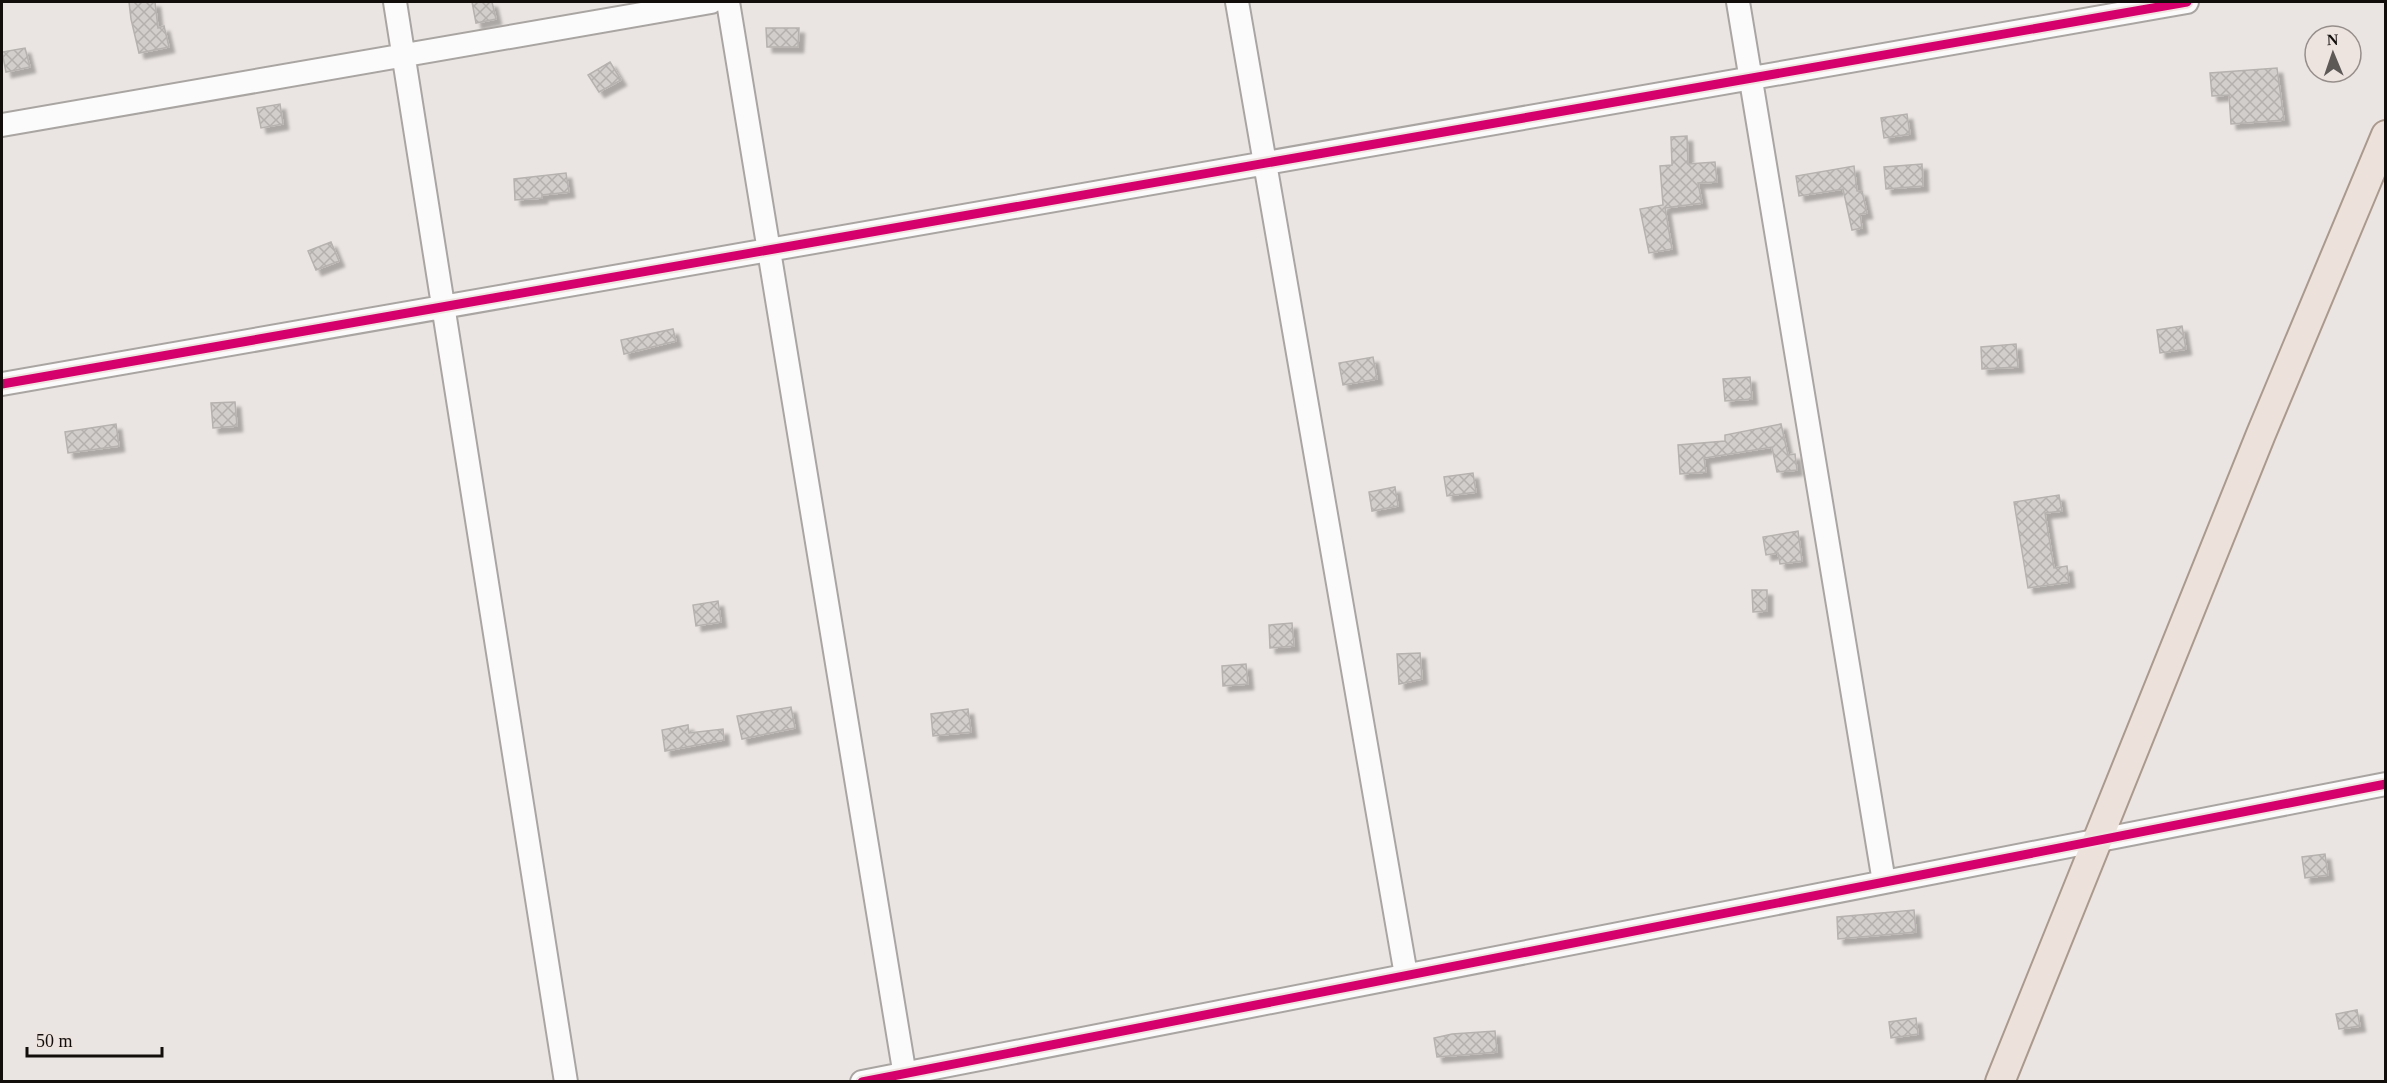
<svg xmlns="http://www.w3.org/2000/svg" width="2387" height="1083" font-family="Georgia,serif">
  <defs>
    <pattern id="building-cross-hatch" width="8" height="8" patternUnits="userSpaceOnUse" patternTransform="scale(1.5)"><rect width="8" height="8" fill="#d2cecc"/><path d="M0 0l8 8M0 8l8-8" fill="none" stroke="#b3b0ae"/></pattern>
    <filter id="shadow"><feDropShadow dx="5.5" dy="5.5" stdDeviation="1.5" flood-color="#0004"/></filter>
  </defs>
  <rect width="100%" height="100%" fill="#eae5e2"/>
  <path fill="url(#building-cross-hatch)" stroke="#b6b2af" stroke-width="1.5" filter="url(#shadow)" d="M129 2H155L158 28 164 26 169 47 139 53 131 19Z
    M472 2H492L496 19 476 23Z
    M766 28H799L798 47H767Z
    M25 48 30 67 6 72 2 52Z
    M610 62 621 80 599 92 588 75Z
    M2277 68 2284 120 2231 124 2229 95 2212 96 2210 73Z
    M280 104 283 124 261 128 257 108Z
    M1907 114 1910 134 1884 138 1881 118Z
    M1687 136 1688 164 1715 162 1717 182 1698 183 1702 203 1665 208 1672 249 1649 253 1640 209 1663 205 1660 166 1672 165 1671 137Z
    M1922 164 1923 186 1886 189 1884 167Z
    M1854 166 1857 191H1862L1867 213 1860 214 1862 228 1852 230 1843 189 1799 196 1796 176Z
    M566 173 569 192 542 195V198L515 200 514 179Z
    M331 242 339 261 316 270 308 251Z
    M2182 326 2186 349 2160 353 2157 330Z
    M673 329 676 341 624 354 621 340Z
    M2016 344 2018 367 1982 369 1981 347Z
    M1373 357 1377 379 1343 385 1339 363Z
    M1750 377 1752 399 1725 401 1723 379Z
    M235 402 237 426 213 428 211 403Z
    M116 424 119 446 68 453 65 432Z
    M1781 424 1788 455 1795 454 1797 470 1777 472 1772 447 1704 458 1706 472 1680 474 1678 445 1725 441V435Z
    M1473 473 1476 492 1447 496 1444 477Z
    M1395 487 1398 506 1372 511 1369 492Z
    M2059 495 2062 511 2045 513 2054 568 2067 566 2069 582 2028 588 2014 502Z
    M1798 531 1802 561 1780 564 1778 553 1766 555 1763 537Z
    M1752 590H1767V611L1753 612Z
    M718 601 721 622 696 626 693 605Z
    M1292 623 1294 646 1270 648 1269 625Z
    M1420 653 1422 679 1399 684 1397 654Z
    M1246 664 1248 684 1223 686 1222 666Z
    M791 707 795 728 742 739 737 716Z
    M968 709 971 732 933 736 931 714Z
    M688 725 689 733 723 729 724 740 665 751 662 730Z
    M2325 854 2328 875 2305 878 2302 857Z
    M1914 910 1916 932 1838 939 1837 917Z
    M2357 1010 2360 1026 2339 1029 2336 1014Z
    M1916 1018 1918 1034 1891 1038 1889 1022Z
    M1495 1031 1497 1052 1437 1057 1434 1038 1452 1034Z"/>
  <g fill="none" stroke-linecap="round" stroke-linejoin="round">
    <defs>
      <path id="minor" d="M395 2 566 1082
        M728 2 906 1082
        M1237 2 1406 975
        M1738 2 1884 882
        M2 125 711 2
        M2 384 2187 2
        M862 1082 2386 784"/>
      <path id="major" d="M2000 1082 2261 434 2386 135"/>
    </defs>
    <use href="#minor" stroke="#a9a5a2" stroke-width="26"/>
    <use href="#major" stroke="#ab998c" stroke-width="32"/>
    <use href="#minor" stroke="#fcfbfb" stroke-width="22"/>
    <use href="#major" stroke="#ece2db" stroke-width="28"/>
    <defs>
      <path id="cycleway" d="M2 384 2187 2
        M862 1082 2386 784"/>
    </defs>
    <use href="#cycleway" stroke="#eee4df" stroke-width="13"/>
    <use href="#cycleway" stroke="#d6006c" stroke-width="9"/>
  </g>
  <rect width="2387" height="1083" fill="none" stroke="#110e0c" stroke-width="6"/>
  <g transform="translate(2333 54) rotate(358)"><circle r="28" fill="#eee4df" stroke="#968e8b" stroke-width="1.5"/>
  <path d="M0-4.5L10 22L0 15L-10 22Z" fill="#5d5957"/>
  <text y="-9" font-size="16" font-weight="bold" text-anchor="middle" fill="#110e0c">N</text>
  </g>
  <path d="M27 1047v9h135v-9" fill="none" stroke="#110e0c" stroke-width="3"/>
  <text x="36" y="1047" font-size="18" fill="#110e0c" stroke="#eee4df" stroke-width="4.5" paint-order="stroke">50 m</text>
</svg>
